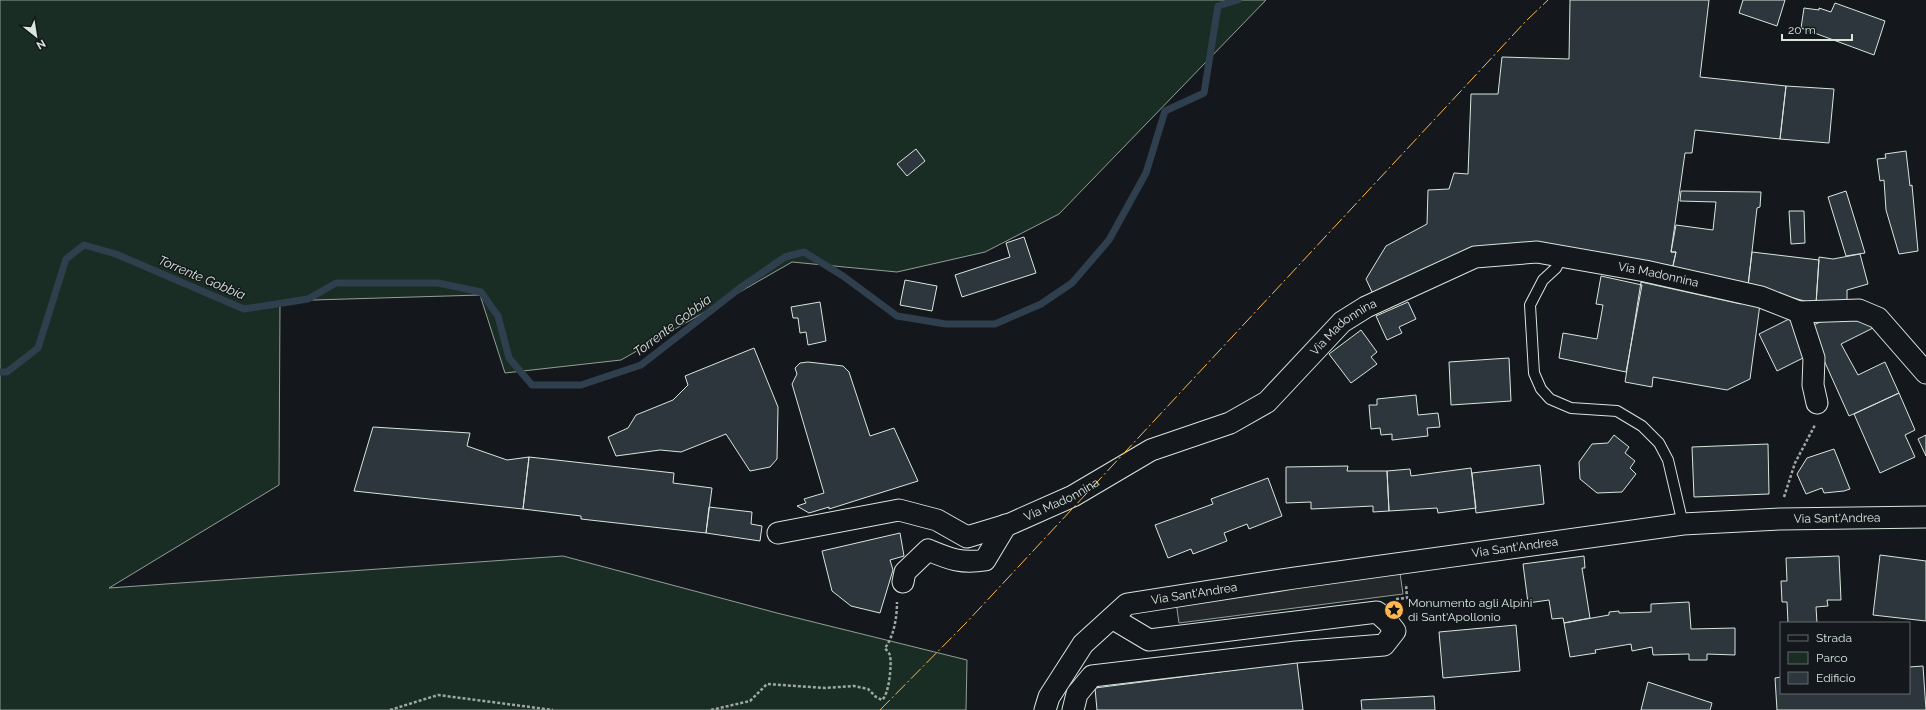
<svg xmlns="http://www.w3.org/2000/svg" width="1926" height="710" font-family="Raleway,sans-serif">
  <rect width="100%" height="100%" fill="#14181c"/>
  <path fill="#1a2d24" stroke="#939e99" d="M0 0H1266L1059 214 985 252 897 272 792 262 621 360 505 373 480 295 280 301 279 485 109 588 563 556 777 613 967 660 966 710H0Z"/>
  <path fill="#24282b" stroke="#939e99" d="M1400 573 1403 594 1179 623 1176 602Z"/>
  <g fill="none" stroke-linecap="round" stroke-linejoin="round">
    <path stroke="#2f3f4d" stroke-width="7" d="M0 372H7L38 348 66 259 84 245 116 254 244 309 308 299 336 283H438L481 292 498 316 509 358 532 385H581L641 365 740 288 785 257 804 252 843 276 897 316 946 324H995L1041 304 1072 283 1109 240 1146 173 1165 111 1204 93 1218 6 1238 0"/>
  </g>
  <path fill="#2c363c" stroke="#d8e6dc" d="M1570 0H1709L1700 77 1786 86 1780 139 1695 130 1692 153H1685L1671 252H1676L1673 266 1539 245 1373 294 1366 279 1386 246 1427 224 1428 190 1449 189 1454 173 1468 174 1471 94H1498L1502 57 1569 59Z
    M1743 0H1785L1777 26 1739 13Z
    M1835 3 1885 21 1874 55 1801 28 1804 8 1819 10V8L1831 12Z
    M1786 86 1834 89 1829 143 1780 139Z
    M916 149 925 161 907 176 897 164Z
    M1906 151 1910 186 1912 185 1918 251 1899 254 1886 210 1884 180 1880 181 1877 159 1886 158 1885 154Z
    M1681 191 1761 192 1760 207 1757 208 1748 286 1672 270 1676 252H1671L1676 225 1713 230 1716 202 1680 201Z
    M1846 191 1865 253 1846 256 1828 197Z
    M1789 211H1804L1805 243 1791 244Z
    M1024 237 1036 273 962 297 955 275 1010 257 1006 243Z
    M1752 252 1819 260 1816 304 1748 286Z
    M1860 254 1868 284 1847 290V303L1816 304 1819 257 1833 259Z
    M1601 276 1642 285 1626 372 1559 358 1563 333 1597 339 1603 305 1596 304Z
    M905 280 937 286 932 311 900 305Z
    M1641 282 1741 304 1742 300 1760 304 1750 379 1727 390 1653 377 1652 387 1625 382Z
    M820 302 826 341 808 345 806 332 800 333 798 318H793L791 307Z
    M1408 302 1416 319 1399 327 1402 333 1387 340 1376 316Z
    M1791 318 1809 355 1777 371 1759 334Z
    M1827 319 1863 320 1873 328 1841 344 1858 375 1885 362 1899 393 1849 416 1809 327Z
    M1361 330 1377 352 1371 357 1377 364 1351 383 1329 354Z
    M754 348 778 407 777 459 770 467 750 471 726 434 681 452 660 450 616 456 608 437 628 428 636 415 673 400 688 385 685 376Z
    M1509 358 1511 401 1451 405 1449 362Z
    M808 362 843 366 849 372 870 436 894 428 918 481 829 509V507L809 513 797 506 806 503 804 499 824 493 792 384 797 374 795 368 800 363Z
    M1899 393 1915 430 1905 435 1915 457 1880 473 1854 414Z
    M1416 395 1418 415 1438 413 1440 427 1427 428 1428 436 1392 440V434L1381 435 1380 428 1371 429 1369 405H1377V399Z
    M373 427 470 433 467 446 507 460 529 457 523 509 354 491Z
    M1614 435 1629 447 1625 453 1635 461 1630 468 1636 474 1622 492 1597 493 1580 479 1579 462 1592 444 1608 443Z
    M1926 435V456L1918 439Z
    M1768 444 1769 494 1694 497 1692 447Z
    M1834 449 1850 489 1844 491 1824 493 1822 488 1806 494 1797 474 1807 458Z
    M529 457 674 473 673 483 712 488 706 533 581 519V516L523 509Z
    M1540 465 1544 504 1476 513 1472 473Z
    M1348 466 1347 471H1387L1389 511 1373 512V506L1311 509V502L1286 503V467Z
    M1471 468 1476 508 1438 513 1437 508 1389 511 1387 471 1410 469 1411 476Z
    M1268 478 1282 516 1249 529 1247 524 1224 533 1227 541 1193 554 1191 549 1168 558 1155 525 1213 504 1211 499Z
    M709 507 752 512 751 524 762 526 760 541 706 533Z
    M900 533 904 556 890 560 893 570 880 613 851 606 832 591 822 551Z
    M1880 555 1926 561V621L1873 615Z
    M1584 556 1585 568H1582L1590 618 1564 623 1563 618 1552 619 1549 600 1528 603 1523 564Z
    M1839 556 1841 600H1827L1828 606 1816 607 1817 623H1788L1787 602H1782L1781 581H1787L1786 558Z
    M1689 602 1691 629 1735 628V655L1707 654V660H1689V654L1653 655 1652 647 1632 651 1631 644 1595 650 1596 653 1570 657 1564 623 1609 615V612L1619 611V613L1651 612V604Z
    M1516 625 1520 671 1443 678 1439 632Z
    M1297 662 1303 710H1097L1095 688Z
    M1923 666 1926 710H1777L1775 678 1781 677V693H1909V667Z
    M1648 682 1712 703 1710 710H1641Z
    M1434 696 1435 710H1362L1361 700Z"/>
  <g fill="none" stroke-linecap="round" stroke-linejoin="round">
    <defs>
      <path id="service" d="M1562 256 1556 268 1543 280 1530 305 1534 373 1541 389 1550 399 1571 408 1617 411 1642 426 1659 443 1668 460 1683 524"/>
      <g id="minor">
        <path d="M1799 312 1814 358 1813 385 1817 403"/>
        <path id="s1" d="M778 533 899 510 937 520 967 537 1010 524 1073 496 1151 450 1230 423 1267 402 1342 322 1366 307 1475 257 1537 252 1645 271 1761 297 1799 312 1859 310 1878 318 1926 373"/>
        <path d="M903 582 905 572 928 550C950 559 961 564 985 560L1006 525"/>
        <path id="s2" d="M1045 710 1049 697 1083 644 1127 604 1294 578 1683 524 1780 519 1926 517"/>
        <path d="M1073 710 1077 694 1092 676 1296 652 1384 645 1395 631 1388 622 1377 612 1149 640 1112 618"/>
      </g>
    </defs>
    <use href="#service" stroke="#d8e6dc" stroke-width="12"/>
    <use href="#minor" stroke="#d8e6dc" stroke-width="23"/>
    <path stroke="#9da8a2" stroke-width="2.5" stroke-dasharray="3 2" stroke-linecap="butt" d="M1784 497 1795 463 1815 425
      M1396 599 1407 598 1406 584
      M390 710 438 695 553 710
      M711 710 750 701 767 684 825 688 854 686 868 689 876 697 882 700C889 695 892 664 890 656 890 653 886 650 885 648 894 636 897 617 897 602"/>
    <use href="#service" stroke="#14181c" stroke-width="10"/>
    <use href="#minor" stroke="#14181c" stroke-width="21"/>
    <path stroke="#ffb74d" stroke-width="1" stroke-dasharray="14 3 2 3" stroke-linecap="butt" d="M880 710 966 623 1526 21 1548 0"/>
  </g>
  <defs>
    <symbol id="sight-disc" viewBox="-11 -11 22 22"><circle r="9.5" fill="#ffb74d" stroke="#14181c"/><path d="M0-6L1.8-2.2L6-1.7L2.9 1.2L3.7 5.4L0 3.3L-3.7 5.4L-2.9 1.2L-6-1.7L-1.8-2.2Z" fill="#111"/></symbol>
  </defs>
  <g fill-rule="evenodd">
    <use href="#sight-disc" x="1383" y="599" width="22" height="22"/>
  </g>
  <g text-anchor="middle" stroke-width="3" stroke-linejoin="round" paint-order="stroke">
    <g font-size="12" fill="#d8e6dc" stroke="#14181c">
      <text dy="4" stroke="none"><textPath href="#s1" startOffset="971">Via Madonnina</textPath></text>
      <text dy="4" stroke="none"><textPath href="#s1" startOffset="635">Via Madonnina</textPath></text>
      <text dy="4" stroke="none"><textPath href="#s1" startOffset="299">Via Madonnina</textPath></text>
      <text dy="4" stroke="none"><textPath href="#s2" startOffset="852">Via Sant'Andrea</textPath></text>
      <text dy="4" stroke="none"><textPath href="#s2" startOffset="528">Via Sant'Andrea</textPath></text>
      <text dy="4" stroke="none"><textPath href="#s2" startOffset="204">Via Sant'Andrea</textPath></text>
    </g>
    <g font-size="12" fill="#d8e6dc" stroke="#14181c" text-anchor="start">
      <text x="1408" y="607">Monumento agli Alpini<tspan x="1408" dy="14">di Sant'Apollonio</tspan></text>
    </g>
    <g font-size="13" font-style="italic" fill="#d8e6dc" stroke="#14181c">
      <text transform="translate(202 277) rotate(23)" y="5">Torrente Gobbia</text>
      <text transform="translate(672 325) rotate(-37)" y="5">Torrente Gobbia</text>
    </g>
  </g>
  <rect x="1780" y="622" width="130" height="72" fill="#14181c" stroke="#626a69"/>
  <rect x="1788" y="635" width="20" height="6" fill="#14181c" stroke="#626a69"/>
  <text x="1816" y="642" font-size="12" fill="#d8e6dc">Strada</text>
  <rect x="1788" y="652" width="20" height="12" fill="#1a2d24" stroke="#626a69"/>
  <text x="1816" y="662" font-size="12" fill="#d8e6dc">Parco</text>
  <rect x="1788" y="672" width="20" height="12" fill="#2c363c" stroke="#626a69"/>
  <text x="1816" y="682" font-size="12" fill="#d8e6dc">Edificio</text>
  <g transform="translate(36 36) rotate(150)" stroke="#14181c" stroke-width="3" paint-order="stroke">
  <path d="M0-3L7 15L0 10L-7 15Z" fill="#d8e6dc"/>
  <text y="-6" font-size="11" font-weight="bold" text-anchor="middle" fill="#d8e6dc">N</text>
  </g>
  <path d="M1782 34v6h70v-6" fill="none" stroke="#d8e6dc" stroke-width="2"/>
  <text x="1788" y="34" font-size="12" fill="#d8e6dc" stroke="#14181c" stroke-width="3" paint-order="stroke">20 m</text>
</svg>
